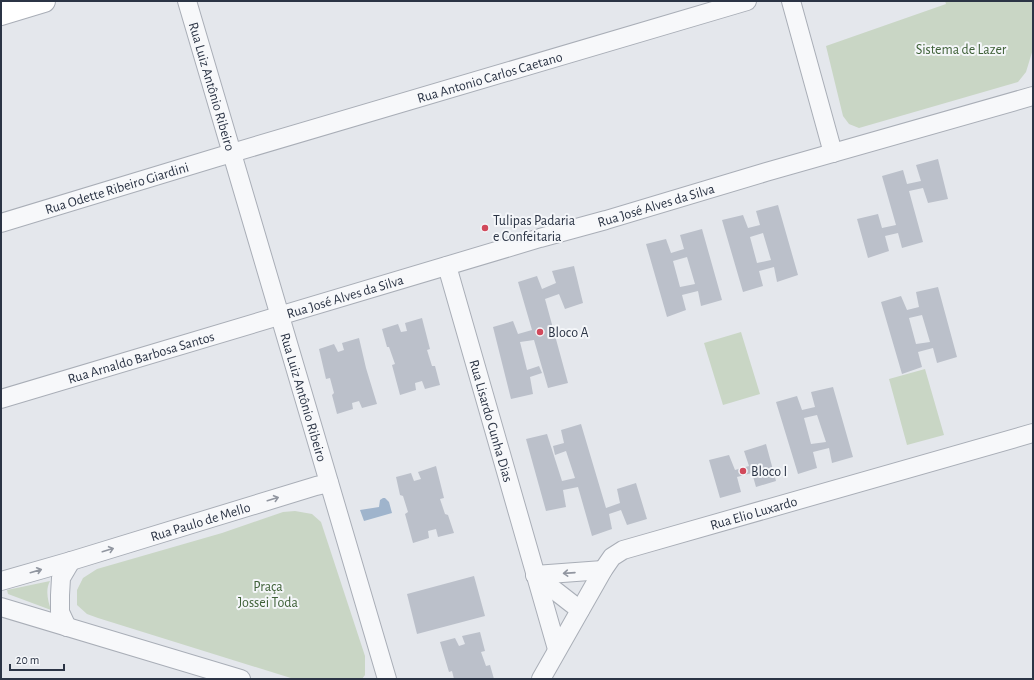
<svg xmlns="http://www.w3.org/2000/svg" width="1034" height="680" font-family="'Alegreya Sans',sans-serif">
  <rect width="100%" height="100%" fill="#e4e7ec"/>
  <path fill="#c9d6c5" d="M945 1H1033V49L1026 72 1018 82 859 128 849 124 843 116 826 46 946 4Z
    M741 332 760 394 723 405 704 343Z
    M925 369 944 435 907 445 889 379Z
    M295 511 312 514 321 522 365 656V675L362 679H294L98 618 87 614 77 605V590L83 578 97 569 222 533 283 512Z
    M50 581C45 590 48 601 51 610L8 594 7 590Z"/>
  <path fill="#9fb4cc" d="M383 498H385L389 502 392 513 364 521 360 510 379 507 380 500Z"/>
  <path fill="#bbc0ca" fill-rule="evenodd" d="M938 159 948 199 928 203 923 188 909 191 923 242 902 248 898 233 885 236 889 251 868 258 857 219 878 214 882 228 896 225 882 176 903 170 907 184 921 181 916 165Z
    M778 205 798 275 777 282 774 267 759 271 763 286 743 292 722 220 743 215 748 228 760 225 756 211ZM763 233 771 260 757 263 750 237Z
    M702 229 722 300 701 306 698 291 682 295 686 310 667 317 646 244 666 239 671 253 684 249 680 235ZM687 257 695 284 680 287 673 261Z
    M574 266 583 303 565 309 559 294 545 299 568 383 548 388 534 340 520 342 527 370 539 366 542 373 530 377 533 394 511 399 493 327 513 321 518 334 532 330 518 282 537 276 542 289 556 283 552 271Z
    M938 287 957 357 937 363 933 348 918 352 922 367 902 374 881 302 901 296 907 310 919 307 916 292ZM922 315 930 342 916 344 909 318Z
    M422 318 430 349 427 350 432 366H435L440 385 425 389 422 381 415 383 416 390 400 395 392 365 395 364 389 347H387L382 329 398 324 401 332 407 331 405 323Z
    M359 338 366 368 377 404 362 408 359 401 352 403 353 409 337 414 332 395 334 393 330 378 326 379 319 349 334 344 338 352 344 350 342 343Z
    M833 387 853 457 832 463 829 448 813 452 817 468 798 474 776 402 797 396 802 410 815 407 811 392ZM817 415 826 442 811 444 804 418Z
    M581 424 606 508 620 503 617 489 636 483 647 519 627 525 621 510 609 514 612 529 592 536 578 487 563 490 566 507 546 511 526 439 547 434 562 481 575 478 566 451 555 455 553 446 564 443 561 430Z
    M766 444 776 481 756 487 752 473 737 477 741 492 720 498 709 460 729 455 735 470 749 466 744 451Z
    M436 466 444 498 440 499 445 514 448 515 454 533 438 537 436 529 428 531 429 538 413 543 405 514 408 512 403 496 400 495 396 477 411 473 414 481 421 479 418 472Z
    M474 576 485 616 417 634 407 594Z
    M480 632 485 651 481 652 486 666 490 665 494 679H454L452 671 449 672 440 642 455 638 459 646 465 644 462 636Z"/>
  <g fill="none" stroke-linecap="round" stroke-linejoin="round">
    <defs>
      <g id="street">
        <path id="s1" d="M187 1 387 679"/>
        <path d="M791 1 833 153"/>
        <path id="s2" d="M1 223 215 158 747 1"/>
        <path id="s3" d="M447 266 557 649"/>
        <path id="s4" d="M1 399 540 238 606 220 766 172 1033 96"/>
        <path d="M535 575 603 570"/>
        <path d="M535 575 580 610"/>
        <path id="s5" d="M1 581 71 561 316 486 329 483"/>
        <path d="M1 607 241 679"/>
        <path d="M67 627 60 612V595L61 578 71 561"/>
        <path id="s6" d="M541 679 603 570 612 557 623 550 1033 433"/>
      </g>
      <path id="secondary" d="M1 14 44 1"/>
    </defs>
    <use href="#street" stroke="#a9aeb7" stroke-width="20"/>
    <use href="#secondary" stroke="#a9aeb7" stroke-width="24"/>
    <use href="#street" stroke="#f7f8fa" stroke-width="18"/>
    <use href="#secondary" stroke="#fff" stroke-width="22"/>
  </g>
  <defs><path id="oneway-shaft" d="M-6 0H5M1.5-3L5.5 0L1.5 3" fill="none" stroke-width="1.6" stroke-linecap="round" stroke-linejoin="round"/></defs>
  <g stroke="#9196a0">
    <use href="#oneway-shaft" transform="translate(273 499) rotate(-17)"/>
    <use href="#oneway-shaft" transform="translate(108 550) rotate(-17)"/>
    <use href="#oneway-shaft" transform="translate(36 571) rotate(-16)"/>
    <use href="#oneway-shaft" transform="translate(569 573) rotate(176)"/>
  </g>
  <g fill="#d1495b" stroke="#f4f6f9" stroke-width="1.5">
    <circle cx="485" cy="228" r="4"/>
    <circle cx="540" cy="332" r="4"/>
    <circle cx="743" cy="471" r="4"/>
  </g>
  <g text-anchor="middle" stroke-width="4" stroke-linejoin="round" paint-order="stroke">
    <g font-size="14" fill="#3f6138" stroke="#f4f6f9">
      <text x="961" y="54">Sistema de Lazer</text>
      <text x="268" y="591">Praça<tspan x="268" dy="16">Jossei Toda</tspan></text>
    </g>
    <g font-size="14" fill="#2b3445" stroke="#f4f6f9">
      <text dy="5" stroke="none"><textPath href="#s2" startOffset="510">Rua Antonio Carlos Caetano</textPath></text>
      <text dy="5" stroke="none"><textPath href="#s1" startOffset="89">Rua Luiz Antônio Ribeiro</textPath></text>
      <text dy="5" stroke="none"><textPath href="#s2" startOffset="121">Rua Odette Ribeiro Giardini</textPath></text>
      <text dy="5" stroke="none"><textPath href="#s4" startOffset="683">Rua José Alves da Silva</textPath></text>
      <text dy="5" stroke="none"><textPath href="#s4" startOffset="359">Rua José Alves da Silva</textPath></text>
      <text dy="5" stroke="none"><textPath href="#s4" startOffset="146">Rua Arnaldo Barbosa Santos</textPath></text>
      <text dy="5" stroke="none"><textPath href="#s1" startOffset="413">Rua Luiz Antônio Ribeiro</textPath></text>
      <text dy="5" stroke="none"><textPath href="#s3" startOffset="161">Rua Lisardo Cunha Dias</textPath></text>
      <text dy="5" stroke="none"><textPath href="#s6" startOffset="290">Rua Elio Luxardo</textPath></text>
      <text dy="5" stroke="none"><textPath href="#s5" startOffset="208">Rua Paulo de Mello</textPath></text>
    </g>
    <g font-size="14" fill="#2b3445" stroke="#f4f6f9" text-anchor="start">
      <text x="493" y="225">Tulipas Padaria<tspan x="493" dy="16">e Confeitaria</tspan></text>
      <text x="548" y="337">Bloco A</text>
      <text x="751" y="476">Bloco I</text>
    </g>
  </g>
  <rect width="1034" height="680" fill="none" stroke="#2b3445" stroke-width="4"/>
  <path d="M10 664v6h54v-6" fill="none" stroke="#2b3445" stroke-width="2"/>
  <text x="16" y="664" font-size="12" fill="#2b3445" stroke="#f4f6f9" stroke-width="3" paint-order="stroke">20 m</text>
</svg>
